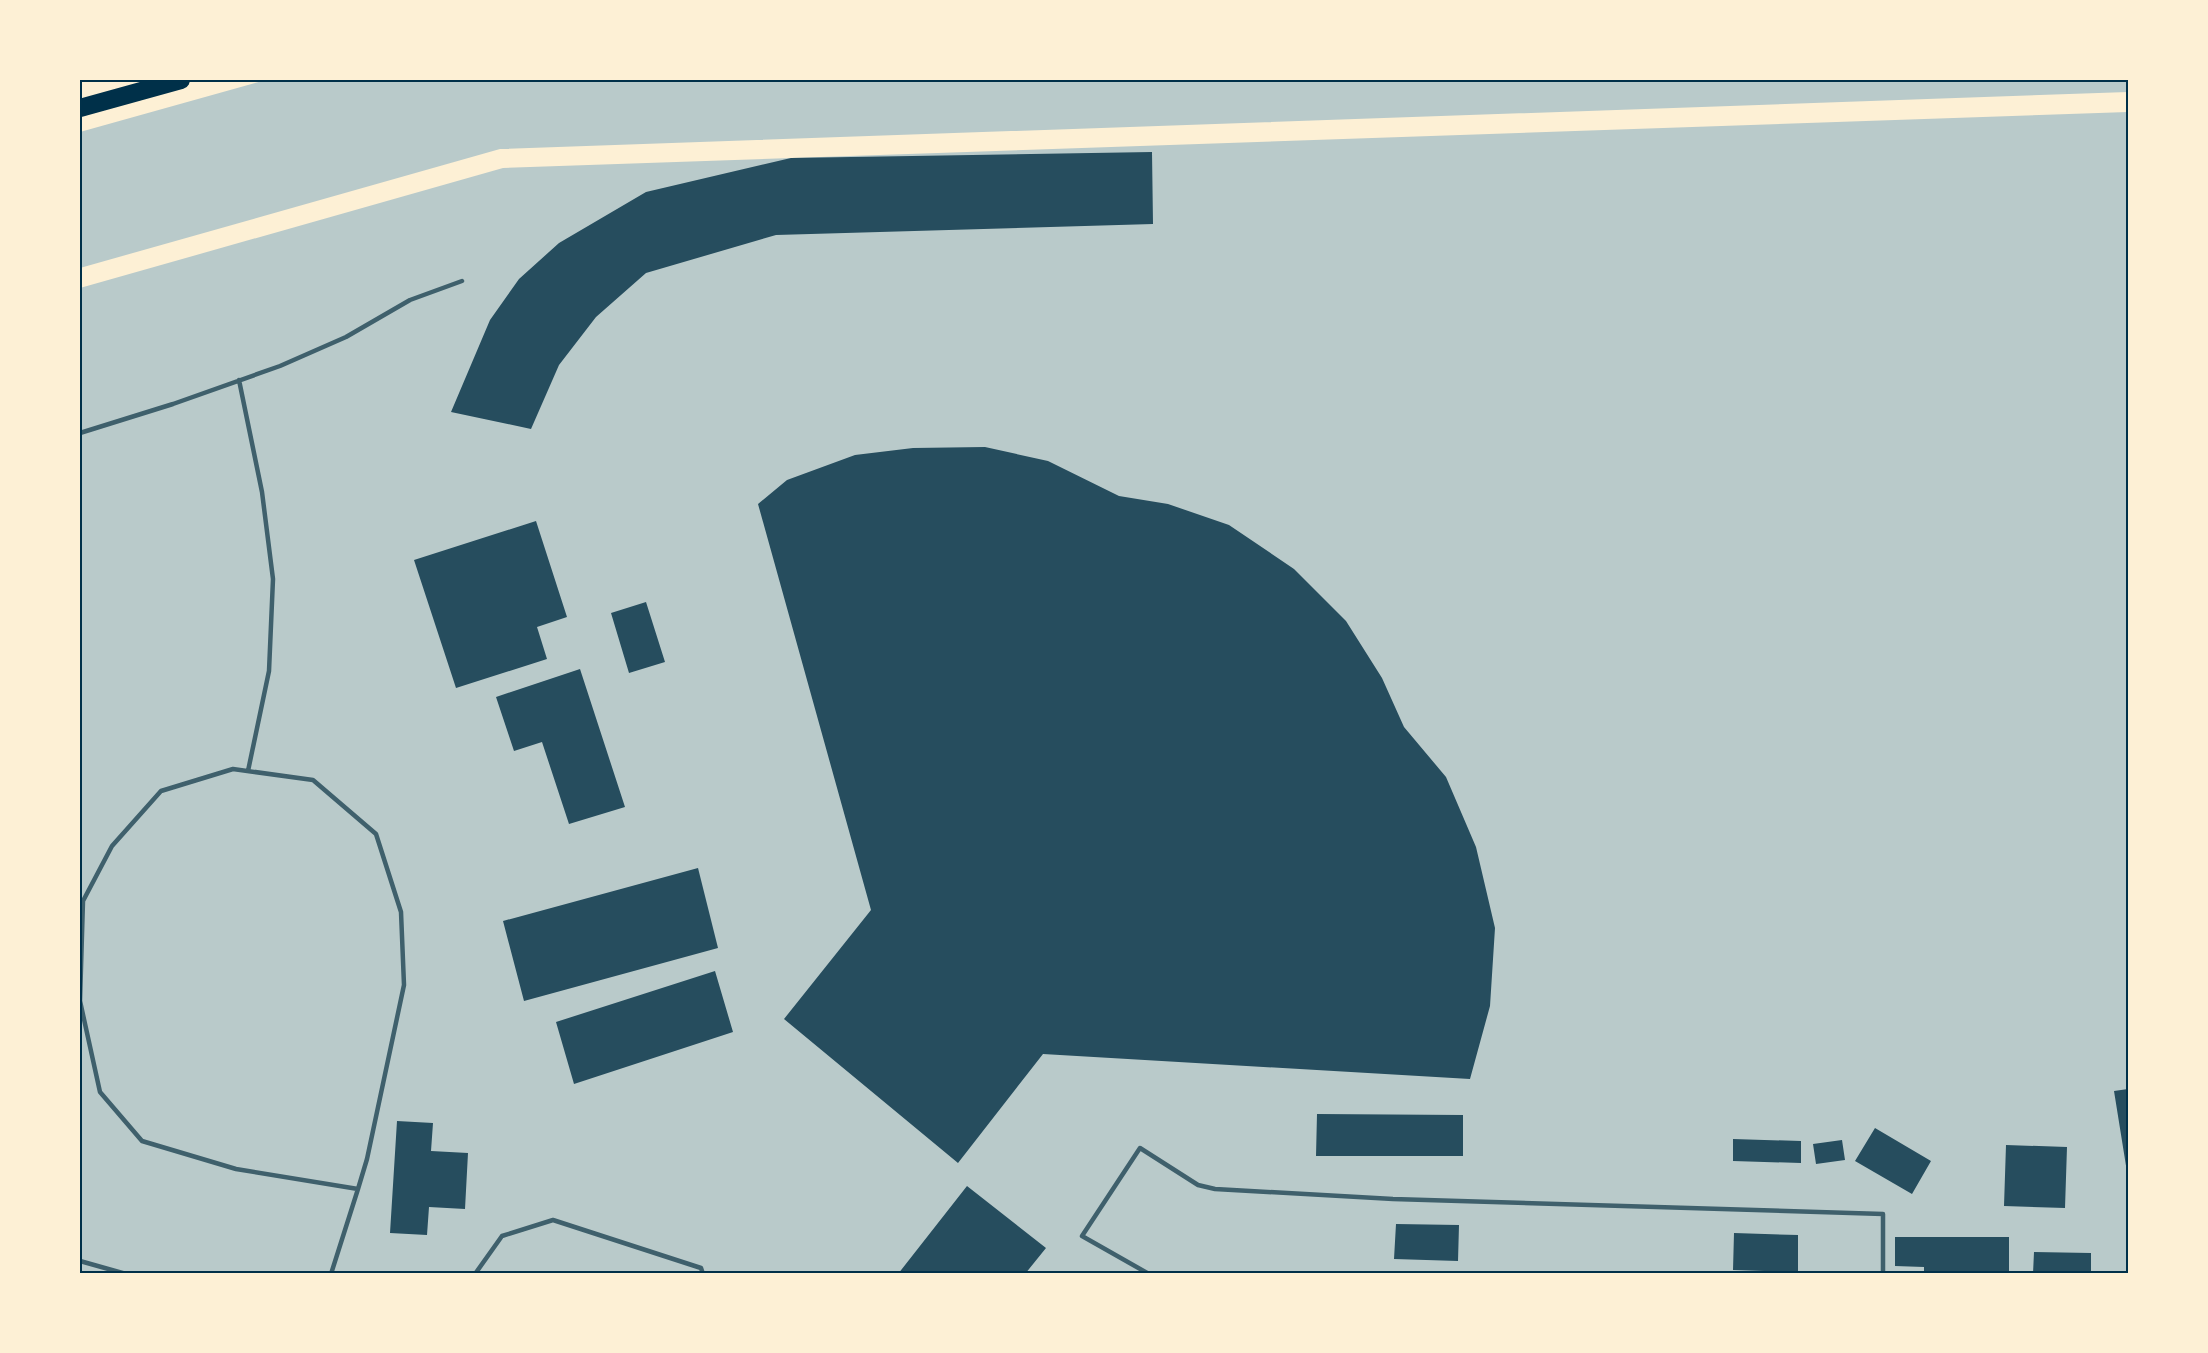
<svg xmlns="http://www.w3.org/2000/svg" width="2208" height="1353" font-family="Quicksand,sans-serif">
  <rect width="100%" height="100%" fill="#fdf0d5"/>
  <path fill="#b9caca" d="M266 80H2128V92L500 149 80 268V132Z
    M2128 112V1273L80 1274V288L503 168Z"/>
  <path fill="#264d5e" d="M1152 152 1153 224 776 235 646 273 596 317 559 365 531 429 451 412 490 320 519 279 559 243 646 192 791 158Z
    M985 447 1048 461 1119 496 1168 504 1229 525 1294 569 1346 621 1382 678 1404 727 1446 777 1476 847 1495 928 1490 1006 1470 1079 1043 1054 958 1163 784 1019 871 910 758 504 787 480 855 455 913 448Z
    M536 521 567 617 537 627 547 659 456 688 414 560Z
    M646 602 665 662 629 673 611 613Z
    M580 669 625 807 569 824 542 742 514 751 496 697Z
    M698 868 718 948 524 1001 503 921Z
    M715 971 733 1032 574 1084 556 1022Z
    M2128 1089V1172H2127L2114 1091Z
    M1317 1114 1463 1115V1156H1316Z
    M397 1121 433 1123 431 1151 468 1153 465 1209 429 1207 427 1235 390 1233Z
    M1875 1128 1931 1161 1912 1194 1855 1161Z
    M1733 1139 1801 1141V1163L1733 1161Z
    M1842 1140 1845 1160 1816 1164 1813 1144Z
    M2006 1145 2067 1147 2065 1208 2004 1206Z
    M967 1186 1046 1248 1025 1274H898Z
    M1396 1224 1459 1225 1458 1261 1394 1259Z
    M1734 1233 1798 1235V1272L1733 1270Z
    M1895 1237H2009V1274H1924V1267L1895 1266Z
    M2034 1252 2091 1253V1274H2033Z"/>
  <g fill="none" stroke-linecap="round" stroke-linejoin="round">
    <path stroke="#3f606c" stroke-width="4.5" d="M239 380 262 492 273 579 269 671 248 771
      M80 433 173 404 280 366 346 337 410 300 462 281
      M80 1261 126 1274
      M331 1274 358 1189 367 1159 404 985 401 912 376 834 313 780 233 769 161 791 112 846 83 901 80 1001 100 1092 142 1141 236 1169 358 1189
      M475 1274 502 1236 553 1220 701 1268 703 1274
      M1149 1274 1082 1236 1140 1148 1198 1185 1215 1189 1393 1199 1883 1214V1274"/>
    <path stroke="#003049" stroke-width="18" d="M80 108 181 80"/>
  </g>
  <rect width="2208" height="1353" fill="none" stroke="#fdf0d5" stroke-width="162"/>
  <rect x="81" y="81" width="2046" height="1191" fill="none" stroke="#003049" stroke-width="2"/>
</svg>
